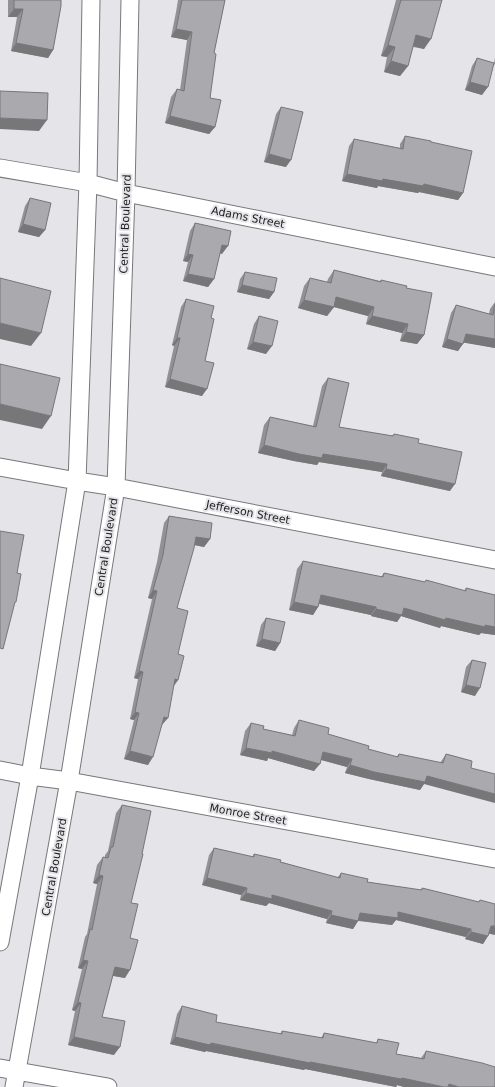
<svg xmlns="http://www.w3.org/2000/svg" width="495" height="1087" font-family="'DejaVu Sans',sans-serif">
  <rect width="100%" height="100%" fill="#e5e5e9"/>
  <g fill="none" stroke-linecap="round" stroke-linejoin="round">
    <defs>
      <path id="minor" d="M0 168 88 183 126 193 495 267
        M0 467 77 481 116 487 495 560
        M0 770 30 776 69 781 495 859
        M0 942 30 776 77 481 88 183 91 0
        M0 1068 108 1087
        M14 1087 69 781 116 487 126 193 130 0"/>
    </defs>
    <use href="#minor" stroke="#77787b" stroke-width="19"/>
    <use href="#minor" stroke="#fff" stroke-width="17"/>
  </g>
  <path fill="#929296" d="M8 0H61L53 50 48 58 11 51 17 17H8Z
    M178 0H225L214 53 210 98 215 127 209 134 165 123 171 97 177 89 180 90 187 40 171 37 176 12Z
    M396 0H442L424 49 413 47 408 66 400 76 384 72 387 57 381 56Z
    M477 58 494 63 495 58V65L494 64 482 95 465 90 472 66Z
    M281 107 286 167 264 162 276 114Z
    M405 136 431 142 463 193 458 200 419 192 418 193 378 186 377 188 342 181 349 146 354 139 400 148V144Z
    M30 198 45 230 39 237 18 232 25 206Z
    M195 223 222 254 220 253 214 279 208 287 183 281 188 262 183 261 190 231Z
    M334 270 380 281 381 280 406 288 424 335 417 344 400 341 402 333 366 324 368 316 334 307 327 316 298 308 304 286 310 278 327 282 328 279Z
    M245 272 274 292 269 299 237 292 240 279Z
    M186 299 211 318 205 361 202 396 165 387 174 346 172 345 181 307Z
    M495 302V348L463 342 458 351 442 347 451 313 456 305 489 314 490 309Z
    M259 316 266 354 247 349 254 324Z
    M328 378 339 427 392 436 394 434 418 443 450 491 381 476 382 472 319 462 317 465 294 461 258 453 264 425 270 417 313 426 322 386Z
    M169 516 210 539 204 547 194 545 177 608 178 680 173 687 162 725 148 765 124 759 134 720 130 719 138 679 134 678 152 599 148 598 157 562 164 523Z
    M303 561 381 577 384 573 425 582 426 580 464 591 466 588 495 595V635L481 633 479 635 441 626 440 628 401 616 397 622 371 616V615L319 604 318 607 313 615 289 610 297 569Z
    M266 618 280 643 275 651 256 646 261 625Z
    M472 660 475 696 461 692 466 667Z
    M299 720 328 734 368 749 396 757 399 754 440 763 446 754 472 761 424 784 420 790 369 779 345 773 347 767 321 760 314 771 268 758 267 761 240 755 245 731 251 723 263 729 292 735 294 728Z
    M122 805 131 903 130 938 125 978 113 976 102 1017 114 1055 68 1045 75 1011 72 1010 82 969 78 968 85 937 87 934 97 884 93 883 97 865 103 857H105V855L108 851 116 813Z
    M214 848 252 857 254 854 337 878 341 873 367 882 421 890 422 888 479 902 480 900 489 934 483 944 465 939 466 937 396 920 392 925 358 921 353 929 326 923 327 919 269 903 266 906 240 900 241 895 202 885 209 855Z
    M182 1006 216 1022 280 1034 282 1031 321 1038 324 1033 376 1043 378 1039 396 1054 421 1058 426 1051 495 1087H404L397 1085 396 1087 305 1069 304 1070 206 1051 205 1052 170 1044 177 1014Z"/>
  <path fill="#77777a" d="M14 9H23L17 17H8Z
    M176 29 192 32 187 40 171 37Z
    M416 35 431 39 424 49 409 45Z
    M16 43 53 50 48 58 11 51Z
    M388 45 395 47 387 57 381 56Z
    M391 61 408 66 400 76 384 72Z
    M470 82 488 87 482 95 465 90Z
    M170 116 215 127 209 134 165 123Z
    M0 118 47 120 39 131 0 129Z
    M269 154 291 160 286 167 264 162Z
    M347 174 424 184 463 193 458 200 419 192 418 193 378 186 377 188 342 181Z
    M23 224 45 230 39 237 18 232Z
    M222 245 228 246 222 254 216 252Z
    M188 254 193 255 188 262 183 261Z
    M188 274 214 279 208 287 183 281Z
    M242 285 274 292 269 299 237 292Z
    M336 297 374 307 368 316 330 306Z
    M304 300 334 307 327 316 298 308Z
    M372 316 408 324 402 333 366 324Z
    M0 323 41 333 31 346 0 339Z
    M406 332 424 335 417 344 400 341Z
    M466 334 495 339V348L460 342Z
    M177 338H180L174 346 172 345Z
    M447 339 463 344 458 351 442 347Z
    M253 342 272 346 266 354 247 349Z
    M170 379 207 389 202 396 165 387Z
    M0 404 51 416 42 429 0 420Z
    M264 445 323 454 387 464 382 472 319 462 317 465 294 461 258 453Z
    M386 469 455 484 450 491 381 476Z
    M196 537 210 539 204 547 190 544Z
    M153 590 157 591 152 599 148 598Z
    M321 595 376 607 371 615 316 603Z
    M294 602 318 607 313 615 289 610Z
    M404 608 446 618 495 627V635L481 633 479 635 441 626 440 628 401 616 397 622 371 616 376 609Z
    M262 639 280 643 275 651 256 646Z
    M139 671 143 672 138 679 134 678Z
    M175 679 178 680 173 687Z
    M466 685 480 688 475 696 461 692Z
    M135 712 139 713 134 720 130 719Z
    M164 717 168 718 162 725 158 724Z
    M246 748 272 751 320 764 314 771 268 758 267 761 240 755Z
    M130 751 153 757 148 765 124 759Z
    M323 752 352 759 347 767 318 759Z
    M350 765 427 776 495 794V803L424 784 420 790 369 779 345 773Z
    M99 875 103 876 97 884 93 883Z
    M207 878 247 888 241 895 202 885Z
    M246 893 272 895 332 911 327 919 269 903 266 906 240 900Z
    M398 912 471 929 466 937 396 920 392 925 355 920 360 913Z
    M331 915 358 921 353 929 326 923Z
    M491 926H495V935L486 933Z
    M471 932 488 936 483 944 465 939Z
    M83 960 88 961 82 969 78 968Z
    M115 967 130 970 125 978 109 975Z
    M78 1002 81 1003 75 1011 72 1010Z
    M74 1037 120 1047 114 1055 68 1045Z
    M175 1037 310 1062 402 1078 444 1087H404L397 1085 396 1087 305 1069 304 1070 206 1051 205 1052 170 1044Z
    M449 1084 459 1087H447Z"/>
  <path fill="#aaaaae" stroke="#77777a" d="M14 0H61V6L53 50 16 43 23 9H14Z
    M182 0H225L214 53 216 54 210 98 221 100 215 127 170 116 177 89 184 91 192 32 176 29Z
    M401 0H442L431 39 416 35 408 66 391 61 395 47 388 45Z
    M477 58 494 63 488 87 470 82Z
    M0 91 48 93 47 120 0 118Z
    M281 107 303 112 291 160 269 154Z
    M405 136 431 141V142L472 151 463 193 424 184 423 186 383 179 382 181 347 174 354 139 403 149Z
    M30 198 51 203 45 230 23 224Z
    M195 223 231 231 228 246 222 245 214 279 188 274 193 255 188 254Z
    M334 270 381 282V280L407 286 406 288 432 293 424 335 406 332 408 324 372 316 374 307 336 297 334 307 304 300 310 278 331 283Z
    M245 272 277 278 274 292 242 285Z
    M0 278 51 291 41 333 0 323Z
    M186 299 214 306 211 318 214 319 205 361 214 363 207 389 170 379 180 338H177Z
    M495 304V339L466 334 463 344 447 339 456 305 493 315Z
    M259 316 278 321 272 346 253 342Z
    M0 364 60 378 51 416 0 404Z
    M328 378 349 383 339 427 393 436 394 434 419 439 418 443 462 452 455 484 386 469 387 464 323 454 322 458 299 454 264 445 270 417 316 427Z
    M169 516 212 523 210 539 196 537 194 548 177 608 188 611 178 654 184 656 178 680 175 679 168 718 164 717 153 757 130 751 139 713 135 712 143 672 139 671 157 591 153 590 163 555Z
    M0 531 24 535 17 573 21 574 16 602H15L3 649 0 648Z
    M303 561 383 577 384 573 425 582 426 580 466 591V588L495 595V627L485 625V627L446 618 445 620 404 608 402 615 376 609V607L321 595 318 607 294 602Z
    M266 618 285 622 280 643 262 639Z
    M472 660 486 663 480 688 466 685Z
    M299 720 329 728 328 734 369 746 368 749 398 757 399 754 443 763 446 754 472 761 471 768 495 774V794L427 776 425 782 374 772 350 765 352 759 323 752 320 764 272 751V753L246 748 251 723 264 726 263 729 295 736Z
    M122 805 151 811 142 854H143L131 903 138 904 130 938 138 940 130 970 115 967 102 1017 125 1021 120 1047 74 1037 81 1003 78 1002 88 961 83 960 90 929 92 930 103 876 99 875 103 857 108 858 111 847H113Z
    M214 848 254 857V854L281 860 280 862 340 878 341 873 368 879 367 882 422 890V888L479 902 480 900 495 904V926H491L488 936 471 932V929L398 912V918L360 913 358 921 331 915 332 911 272 895V899L246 893 247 888 207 878Z
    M182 1006 217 1015 216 1022 282 1034V1031L323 1038 324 1033 377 1043 378 1039 399 1043 396 1054 424 1059 426 1051 482 1063 495 1067V1087H459L449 1084 448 1087H444L402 1078 401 1079 310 1062V1063L211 1043 210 1045 175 1037Z"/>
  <g text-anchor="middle" stroke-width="4" stroke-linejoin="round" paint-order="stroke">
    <g font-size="11" fill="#212122" stroke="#e5e5e9">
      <text transform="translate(248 217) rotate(11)" y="4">Adams Street</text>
      <text transform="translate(125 224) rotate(-88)" y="4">Central Boulevard</text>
      <text transform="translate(248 512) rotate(11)" y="4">Jefferson Street</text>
      <text transform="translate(106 547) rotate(-81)" y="4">Central Boulevard</text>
      <text transform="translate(248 814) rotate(10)" y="4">Monroe Street</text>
      <text transform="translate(54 867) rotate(-80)" y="4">Central Boulevard</text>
    </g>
  </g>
</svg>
